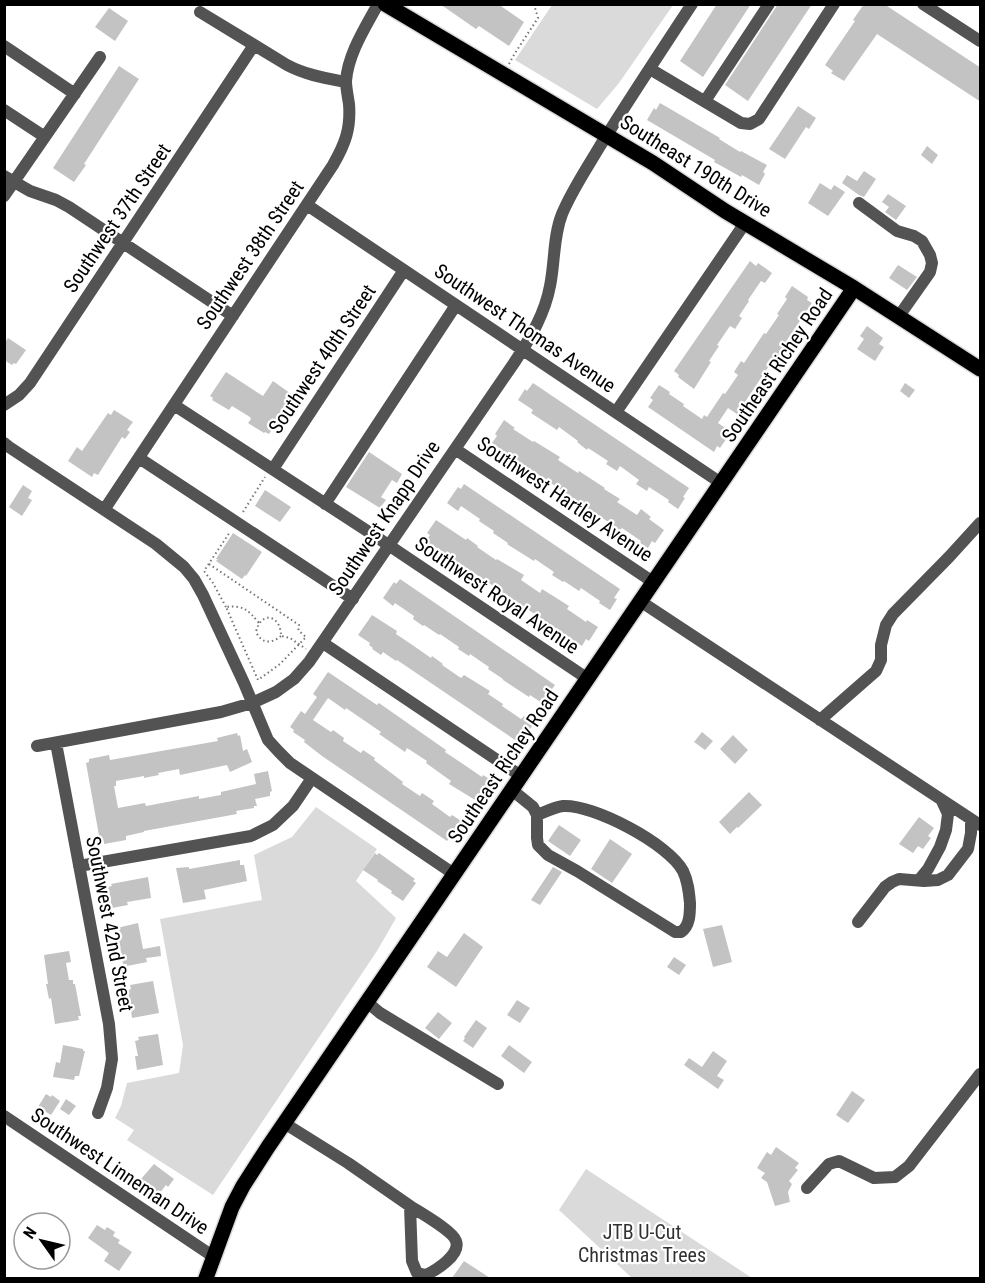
<svg xmlns="http://www.w3.org/2000/svg" width="985" height="1283" font-family="'Roboto Condensed',sans-serif">
  <rect width="100%" height="100%" fill="#fff"/>
  <path fill="#dadada" d="M552 5V4L673 5 619 83 597 109 515 60Z
    M316 807 377 849 356 881 396 918 377 951 213 1195 127 1140 134 1130 115 1118 121 1106 127 1083 179 1073 183 1045 160 919 262 900 254 855 292 837Z
    M586 1169 752 1278H632L559 1210Z"/>
  <path fill="#c3c3c3" d="M440 4H498L524 22 509 46 479 26 476 29Z
    M717 4H751L703 77 680 61Z
    M778 4H812L748 101 725 85Z
    M864 4H884L981 68V102L877 34 844 81 831 73 833 71 825 65 855 21 853 20Z
    M109 8 128 21 115 41 95 27Z
    M119 66 139 79 84 164 86 165 74 182 53 168Z
    M660 103 720 138 719 139 740 152 741 151 767 165 763 172 765 174 759 185 742 175 741 177 725 168 714 162 715 160 647 120 654 108 656 110Z
    M798 106 816 118 809 129 806 127 785 159 769 149Z
    M927 146 938 155 932 164 921 155Z
    M864 171 876 179 864 197 859 195 842 183 847 175 857 181Z
    M820 183 831 190 834 185 845 192 828 216 808 203Z
    M888 194 906 206 896 220 885 212 889 207 882 202Z
    M750 261 756 266 758 263 772 273 765 283 761 281 748 300 749 301 739 316 742 318 735 329 730 326 717 345 719 346 709 361 711 362 694 389 678 377 679 375 674 371Z
    M898 265 917 277 907 290 889 278Z
    M792 286 808 297 807 300 812 303 783 346 785 347 779 355 777 354 737 414 728 408 718 423 731 432 720 448 717 446 714 452 648 407 653 400 650 398 659 385 670 392 669 394 684 404 683 406 702 419 704 415 707 417 723 393 725 394 738 375 734 372 741 361 744 363 764 333 766 334 779 315 777 314 787 299 785 297Z
    M867 326 883 338 879 344 884 347 875 361 857 349 864 339 860 336Z
    M8 338 26 350 16 364 14 363 12 365 4 360V344Z
    M226 372 263 396 273 381 294 396 269 434 265 432 264 433 248 423 251 419 250 417 232 406 229 410 212 400 213 398 210 396Z
    M533 383 689 488 683 497 685 498 678 509 668 502 669 500 649 487 647 491 636 484 639 480 620 466 617 471 606 464 608 461 588 448 587 450 577 442 578 441 559 427 557 430 531 413 533 410 518 400 525 389 527 391Z
    M905 383 915 390 909 398 900 391Z
    M114 410 133 422 127 430 130 432 125 439 122 437 98 475 94 473 92 477 68 461 77 447 82 451 108 413 111 415Z
    M504 420 515 428 513 429 533 442 534 441 560 457 558 460 578 473 579 471 605 488 604 489 620 499 617 502 637 515 641 509 651 517 649 519 664 530 655 543 652 541 648 548 640 543 641 541 622 528 620 530 492 443 497 436 495 434Z
    M369 452 402 474 397 483 392 480 381 497 386 500 380 508 346 487Z
    M464 484 620 589 614 598 617 599 610 610 599 603 600 601 581 588 579 591 564 581 563 582 552 575 554 572 535 559 534 561 507 544 508 543 493 533 494 531 479 521 480 519 461 506 458 511 447 503 458 487 461 489Z
    M23 485 32 491 28 498 32 500 22 516 9 507Z
    M265 490 291 507 280 522 255 506Z
    M436 520 466 540 467 538 478 546 477 547 496 560 497 559 524 575 521 580 540 593 542 589 558 599 569 606 567 609 586 622 587 620 598 627 589 641 586 639 582 646 434 546 433 548 425 542 430 535 427 533Z
    M233 533 262 552 246 576 245 575 242 579 216 561 218 559H216Z
    M400 579 555 685 549 693 552 695 545 705 530 695 529 697 503 680V679L488 669 489 667 470 654 469 656 458 649 459 647 440 634 439 635 424 625 423 626 413 619 414 616 395 603 393 606 383 598 394 582 396 584Z
    M372 615 397 631 396 634 411 644 431 658 432 656 443 664 442 665 461 678 464 675 490 691 488 694 503 704 502 706 521 719 524 716 534 723 525 737 522 735 518 742 397 660 396 661 383 652 381 655 372 649 373 648 369 645 370 643 358 635Z
    M328 672 377 705 379 703 446 750 445 752 463 764 482 777 483 775 491 780 488 785 490 787 480 803 449 784 451 781 426 763 427 761 407 748 405 752 379 734 381 732 346 708 345 710 328 698 313 720 331 732 333 730 344 738 343 741 361 753 363 750 375 758 374 760 403 782 402 784 420 796 422 793 434 801 432 804 450 817 452 815 463 822 452 839 450 837 447 841 322 756 304 742 305 740 293 732 294 730 290 727 301 711 305 714 317 697 313 694Z
    M702 732 713 741 705 750 694 742Z
    M237 733 238 736 240 735 243 751 247 749 252 762 230 772 227 765 180 775 179 769 158 773 159 775 144 778V776L116 781V786H114L118 808 145 803 146 806 199 796V799L221 795V792L256 784 254 774 268 771 272 791 270 792V796L255 799 257 806H254V808L236 811 237 814 144 831V832L126 836V840L104 844V841H100L86 763 89 762V759L109 755 110 760 218 741 217 738Z
    M733 735 748 750 735 764 720 749Z
    M749 792 762 805 738 828 737 827 730 834 719 822Z
    M919 817 934 828 928 836 931 838 923 849 918 846 913 853 899 844Z
    M559 825 581 840 570 856 548 841Z
    M610 839 632 854 612 883 591 869Z
    M375 853 377 855 379 853 415 879 413 881 416 883 403 901 391 893 392 891 377 881 378 880 363 870Z
    M240 860V865H244L247 881 204 890 206 899 183 903 176 868 189 867V869Z
    M553 867 562 872 540 905 531 900Z
    M148 877 151 898 127 902 128 905 112 908 108 887 112 886 111 884Z
    M138 923 143 949 160 946 161 956 146 958 147 962 127 966V964H123L117 928Z
    M722 925 732 962 713 967 703 929Z
    M464 933 483 947 456 987 427 967 438 951 447 957Z
    M69 951 71 962 66 963 69 980H73V984H75L81 1016H78L79 1020 55 1024 51 998 49 999 46 984H48L44 955Z
    M674 957 686 965 679 975 667 967Z
    M153 981 159 1013 132 1018 128 990 131 989 130 985Z
    M517 1000 530 1008 520 1023 507 1015Z
    M438 1012 452 1023 439 1039 425 1028Z
    M476 1020 487 1028 473 1048 463 1041 465 1038 464 1037Z
    M158 1034 163 1065 137 1070 135 1056H138L135 1041 139 1040 138 1037Z
    M63 1045 83 1049V1051H85L79 1076H75L74 1080 53 1077 56 1062 60 1063Z
    M509 1045 532 1062 524 1073 501 1056Z
    M713 1051 727 1061 717 1076 724 1080 718 1089 684 1065 689 1058 702 1067Z
    M852 1091 865 1100 848 1123 836 1115Z
    M46 1094 51 1097 52 1095 60 1101 51 1115 38 1107Z
    M66 1099 76 1106 69 1115 60 1109Z
    M776 1147 799 1163 795 1168 798 1170 789 1181 792 1184 788 1192 790 1202 775 1206 767 1182 761 1178 765 1173 757 1168 767 1152 771 1155Z
    M154 1164 174 1179 168 1187 166 1185 159 1194 141 1179Z
    M97 1225 105 1230 107 1227 115 1232 113 1236 120 1240 118 1243 132 1252 119 1271 104 1261 109 1253 88 1238Z
    M464 1261 490 1278H452Z"/>
  <g fill="none" stroke-linecap="round" stroke-linejoin="round">
    <defs>
      <path id="major" d="M385 4 653 163 725 211 854 288 980 369
        M206 1278 232 1207 243 1186 268 1147 854 288"/>
    </defs>
    <use href="#major" stroke="#dbdbdb" stroke-width="18"/>
    <path stroke="#757575" stroke-width="2" stroke-dasharray="1.5 3" stroke-linecap="butt" d="M509 64 515 53 538 18 535 8 536 4
      M243 512 265 477
      M209 564 299 625 298 628 299 631 306 637 280 664 258 680 226 607C244 605 248 610 259 623
      M226 607 213 583 204 571 230 532
      M281 636C271 644 262 644 256 632 261 610 281 615 281 636L290 638 306 649"/>
    <path stroke="#535353" stroke-width="12" d="M923 4 980 41
      M200 12 287 65C306 75 325 78 346 82
      M4 46 75 94
      M650 69 741 123 750 124 759 119 834 4
      M705 101 769 4
      M4 110 45 137
      M4 176 30 191 56 200 69 207 233 316
      M4 196 100 57
      M859 203 897 231 914 236 922 241 930 255 932 263 930 272 899 316
      M307 205 721 483
      M4 405 19 395 30 383 254 45
      M174 405 372 534 588 679
      M616 412 745 223
      M4 443 9 447 156 544 184 567 194 579 203 595 244 683 268 740 279 752 290 763 454 874
      M455 449 653 582
      M139 458 353 599
      M273 469 404 270
      M325 504 456 305
      M104 510 333 165C345 144 351 129 349 104 348 97 346 88 346 81 348 54 365 28 378 4
      M640 601 980 825
      M323 643 521 776
      M820 720 876 671 881 660V645L886 625 893 614 949 557 980 523
      M56 743 109 1024 112 1059 107 1088 98 1113
      M37 746 221 712 252 703 276 692 294 679 309 662 516 360C531 337 545 313 550 286 555 262 553 237 562 214 572 190 587 168 600 146 630 98 661 51 692 4
      M512 790 533 807 537 815V838L538 845 548 855 577 871 675 932H681C690 926 690 913 690 903 689 892 688 881 683 871 669 844 593 804 563 806 555 807 545 812 537 815
      M79 866 251 836 273 825 293 806 312 778
      M919 880 928 869 940 847 946 830 948 814 942 801
      M858 922 885 887 892 882 899 879 924 881 938 880 948 875 968 849 971 833V819
      M367 1002 380 1013 498 1084
      M4 1116 214 1257
      M284 1123 348 1163 410 1206 412 1261 417 1273 426 1275C436 1270 461 1255 456 1241 453 1231 419 1212 410 1206
      M807 1188 829 1164 839 1161 874 1178 895 1177 909 1166 980 1074"/>
    <use href="#major" stroke="#000" stroke-width="15"/>
  </g>
  <g text-anchor="middle" stroke-width="4.5" stroke-linejoin="round" paint-order="stroke">
    <g font-size="20" fill="#000" stroke="#fff">
      <text transform="translate(696 166) rotate(32)" y="7">Southeast 190th Drive</text>
      <text transform="translate(117 218) rotate(-56)" y="7">Southwest 37th Street</text>
      <text transform="translate(250 255) rotate(-56)" y="7">Southwest 38th Street</text>
      <text transform="translate(525 328) rotate(34)" y="7">Southwest Thomas Avenue</text>
      <text transform="translate(322 359) rotate(-56)" y="7">Southwest 40th Street</text>
      <text transform="translate(777 365) rotate(-56)" y="7">Southeast Richey Road</text>
      <text transform="translate(565 499) rotate(34)" y="7">Southwest Hartley Avenue</text>
      <text transform="translate(384 518) rotate(-56)" y="7">Southwest Knapp Drive</text>
      <text transform="translate(497 595) rotate(34)" y="7">Southwest Royal Avenue</text>
      <text transform="translate(503 766) rotate(-56)" y="7">Southeast Richey Road</text>
      <text transform="translate(110 924) rotate(79)" y="7">Southwest 42nd Street</text>
      <text transform="translate(120 1171) rotate(34)" y="7">Southwest Linneman Drive</text>
    </g>
    <g font-size="20" fill="#313131" stroke="#fff">
      <text x="642" y="1239">JTB U-Cut<tspan x="642" dy="23">Christmas Trees</tspan></text>
    </g>
  </g>
  <rect width="985" height="1283" fill="none" stroke="#000000" stroke-width="12"/>
  <g transform="translate(42 1241) rotate(304)"><circle r="28" fill="#ffffff" stroke="#999999" stroke-width="1.5"/>
  <path d="M0-4.5L10 22L0 15L-10 22Z" fill="#000000"/>
  <text y="-9" font-size="16" font-weight="bold" text-anchor="middle" fill="#000000">N</text>
  </g>
</svg>
